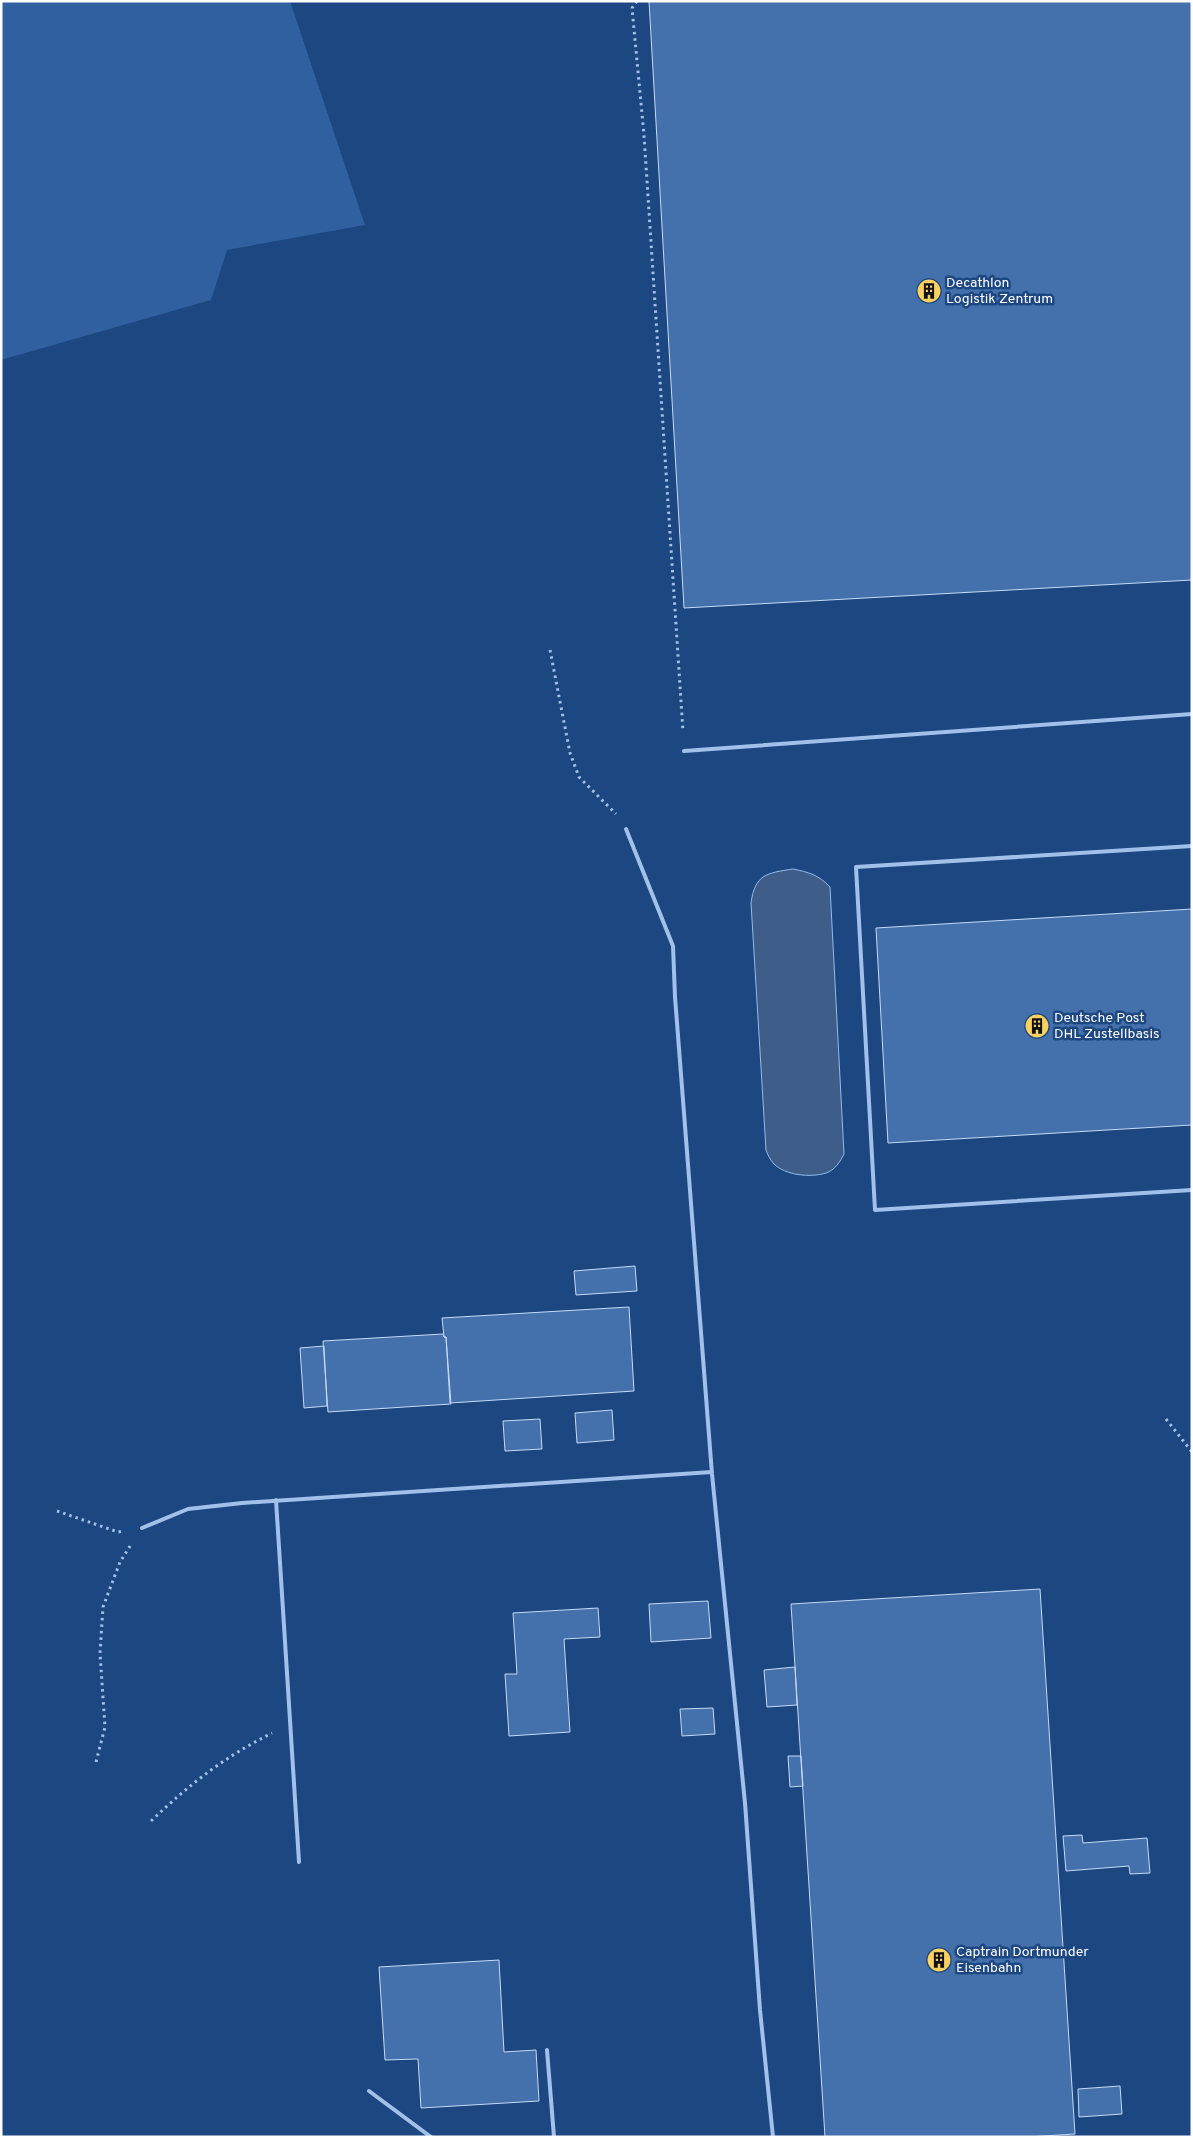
<svg xmlns="http://www.w3.org/2000/svg" width="1193" height="2138" font-family="Overpass,sans-serif">
	<style>
		.green { fill: #3060a0 }
		.water { fill: #3e5e89; stroke: #94bbec }
		.building { fill: #4470ab; stroke: #c5dbf7 }
		.lines { fill: none; stroke-linecap: round; stroke-linejoin: round }
		.path { stroke: #a1c1ea; stroke-width: 3; stroke-dasharray: 2.5 4; stroke-linecap: butt }
		.service { stroke: #a1c1ea; stroke-width: 4 }
		.labels { text-anchor: middle; dominant-baseline: central; stroke-width: 5; stroke-linejoin: round; paint-order: stroke }
		.poi-label { font-size: 14px; fill: #fff; stroke: #1c4781; text-anchor: start }
	</style>
	<rect width="100%" height="100%" fill="#1c4781"/>
	<path class="green" d="M1,1H290L365,225L227,250L211,300L1,360Z"/>
	<path class="water" d="M793,869C808,872 819,875 830,887L844,1154C840,1162 835,1170 826,1173C810,1178 785,1175 774,1164C770,1160 768,1155 766,1150L751,903C755,874 767,873 793,869Z"/>
	<path class="building" d="M649,1H1192V580L684,608Z
		M1192,909V1125L888,1143L876,928Z
		M635,1266L637,1291L576,1295L574,1271Z
		M629,1307L634,1391L450,1403L446,1337H444L442,1318Z
		M443,1334L444,1337H446L451,1404L328,1412L323,1341Z
		M324,1346L327,1406L304,1408L300,1348Z
		M612,1410L614,1440L577,1443L575,1413Z
		M540,1419L542,1449L505,1451L503,1421Z
		M1040,1589L1075,2134L1027,2137H825L791,1604Z
		M708,1601L711,1638L651,1642L649,1604Z
		M598,1608L600,1637L564,1639L570,1732L509,1736L505,1674H517L513,1613Z
		M795,1667L797,1705L767,1707L764,1670Z
		M713,1708L715,1734L682,1736L680,1709Z
		M788,1756H801L803,1786L790,1787Z
		M1082,1835L1083,1843L1147,1838L1150,1873L1130,1874L1129,1866L1066,1871L1063,1836Z
		M499,1960L504,2052L536,2050L539,2101L421,2108L418,2059L385,2060L379,1967Z
		M1120,2086L1122,2114L1079,2117L1078,2089Z"/>
	<g class="lines">
		<path class="path" d="M637,1L632,8L644,135L683,732
			M550,650L570,753L579,777L616,814
			M1166,1419L1192,1452
			M57,1511L118,1532L124,1531
			M96,1762L105,1727L100,1653L103,1607L120,1562L132,1543
			M151,1821C191,1783 223,1758 272,1733"/>
		<path class="service" d="M684,751L1192,714
			M626,829L673,946L675,997L712,1474L745,1803L760,2010L773,2137
			M1192,846L856,867L875,1210L1192,1190
			M276,1500L299,1862
			M142,1528L188,1509L242,1503L712,1472
			M547,2050L554,2137
			M369,2091L431,2137"/>
	</g>
	<defs>
		<symbol id="building-disc" viewBox="-11 -11 22 22"><circle r="9.5" fill="#fad05f" stroke="#1c4781"/><path d="M-4-6H4V6H1V3H-1V6H-4ZM-2.5-4.3h1.7v1.8h-1.7ZM.8-4.3h1.7v1.8H.8ZM-2.5-1h1.7V.8h-1.7ZM.8-1h1.7V.8H.8Z" fill="#111"/></symbol>
	</defs>
	<g fill-rule="evenodd">
		<use href="#building-disc" x="915" y="277" width="28" height="28"/>
		<use href="#building-disc" x="1023" y="1012" width="28" height="28"/>
		<use href="#building-disc" x="925" y="1946" width="28" height="28"/>
	</g>
	<g class="labels">
		<g class="poi-label">
			<text x="946" y="283">Decathlon<tspan x="946" dy="16">Logistik Zentrum</tspan></text>
			<text x="1054" y="1018">Deutsche Post<tspan x="1054" dy="16">DHL Zustellbasis</tspan></text>
			<text x="956" y="1952">Captrain Dortmunder<tspan x="956" dy="16">Eisenbahn</tspan></text>
		</g>
	</g>
	<rect width="1193" height="2138" fill="none" stroke="#ffffff" stroke-width="5"/>
</svg>
